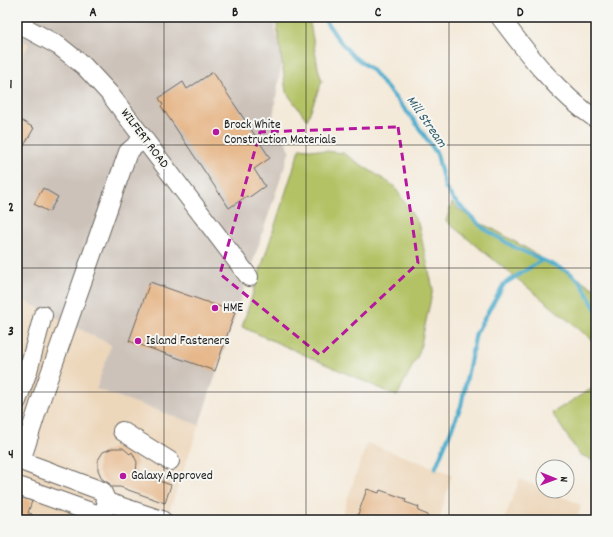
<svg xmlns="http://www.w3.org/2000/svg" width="613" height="537" font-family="Dekko,sans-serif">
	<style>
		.built { fill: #edd7bb }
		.industrial { fill: #ccc2b9 }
		.green { fill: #b3c265; stroke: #686f40 }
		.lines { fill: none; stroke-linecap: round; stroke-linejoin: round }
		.stream { stroke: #4eadcd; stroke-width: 4 }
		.building { fill: #e6b78a }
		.minor-casing { stroke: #68645e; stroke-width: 20 }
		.minor { stroke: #fff; stroke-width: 18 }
		.marked { fill: none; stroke: #b5179e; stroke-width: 3; stroke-dasharray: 8 5; stroke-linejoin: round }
		.grid { fill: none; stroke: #1c1c1c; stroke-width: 1; stroke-opacity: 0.55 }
		.poi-dot { fill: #b5179e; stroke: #f6f6f2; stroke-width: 1.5 }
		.labels { text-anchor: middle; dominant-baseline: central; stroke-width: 4; stroke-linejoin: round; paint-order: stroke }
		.poi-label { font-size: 13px; fill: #1c1c1c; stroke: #f6f6f2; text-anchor: start }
		.street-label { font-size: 13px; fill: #1c1c1c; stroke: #f6f6f2 }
		.water-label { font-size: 14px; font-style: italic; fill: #325d6c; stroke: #f6f6f2 }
		.neatline { fill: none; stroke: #1c1c1c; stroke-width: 1.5 }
		.grid-label { font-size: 13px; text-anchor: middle; font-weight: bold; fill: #1c1c1c }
	</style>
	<rect width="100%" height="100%" fill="#f6f6f2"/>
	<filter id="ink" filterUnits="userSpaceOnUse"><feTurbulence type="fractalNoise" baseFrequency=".025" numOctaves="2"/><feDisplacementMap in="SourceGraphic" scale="8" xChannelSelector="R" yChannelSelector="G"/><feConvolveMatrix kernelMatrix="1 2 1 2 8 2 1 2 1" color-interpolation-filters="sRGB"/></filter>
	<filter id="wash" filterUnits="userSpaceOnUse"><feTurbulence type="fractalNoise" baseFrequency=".012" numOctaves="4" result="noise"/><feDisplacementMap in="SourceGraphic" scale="16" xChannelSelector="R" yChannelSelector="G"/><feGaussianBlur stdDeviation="0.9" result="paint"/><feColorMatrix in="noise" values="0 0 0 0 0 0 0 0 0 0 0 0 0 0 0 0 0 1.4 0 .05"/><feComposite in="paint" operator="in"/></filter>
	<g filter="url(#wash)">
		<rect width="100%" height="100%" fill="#f4eada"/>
		<path class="built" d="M17,38L29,44L17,68Z
			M17,297L111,345L96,389L199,425L166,520H17Z
			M367,443L452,474L439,520H340Z
			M520,479L543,489V491H549L581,505L577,520H504Z"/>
		<path class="industrial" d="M17,17H273L282,60L273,117L290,150L199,425L96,389L111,345L17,297V68L29,44L17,38Z"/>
		<path class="green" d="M276,17H309L318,68L322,81L307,120L286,92Z
			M300,148L343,153L394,186L418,223L433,289L419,353L397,396L242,327Z
			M452,203L461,211L475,221L493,229L531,251L547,262L575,276L596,290V343L446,221Z
			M596,386V462L579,454L552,413Z"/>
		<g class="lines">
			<path class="stream" d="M323,17L338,39L353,56L371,69L413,119L437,154L445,187L453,199L483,228L514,247L569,272L581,283L596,310
				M435,469L461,406L476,333L504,284L542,260"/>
		</g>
		<g id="blocks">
			<path class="building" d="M213,72L270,158L254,169L265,186L248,198L247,196L229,208L161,106L163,105L159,98L183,82L187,89Z
				M17,118L34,128L18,156L17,155Z
				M43,188L58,197L49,212L34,204Z
				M150,282L235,312L215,371L129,341Z
				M113,448H123L130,454L132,452L137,462L136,473L171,485L165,503L120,487H109L110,484L102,479L98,470V460L103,452Z
				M367,489L379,493L380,490L406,499L405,502L419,507L418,511L428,515L427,520H356Z
				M17,496L32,501L28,513L32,514L30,520H17Z"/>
		</g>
	</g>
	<g filter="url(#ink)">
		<use href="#blocks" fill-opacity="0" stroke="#68645e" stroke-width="1"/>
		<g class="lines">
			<defs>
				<path id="minor" d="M500,17C527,53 558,94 596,119
					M17,23L59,46L84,66L109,93L249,277
					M17,367L28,371L17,401
					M28,371L43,315
					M122,431L170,461
					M17,487H21L102,516
					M107,502L162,520
					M101,520L107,502L102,491L21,461L40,402L128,152L144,138"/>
			</defs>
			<use href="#minor" class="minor-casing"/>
			<use href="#minor" class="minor"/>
		</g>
	</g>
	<path class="marked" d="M398,127L418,263L320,355L220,274L260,132Z"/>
	<path class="grid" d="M164,17V520M306,17V520M449,17V520M17,145H596M17,268H596M17,392H596"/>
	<g class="poi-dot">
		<circle cx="216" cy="132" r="4"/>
		<circle cx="215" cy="308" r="4"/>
		<circle cx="138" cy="341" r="4"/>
		<circle cx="123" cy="476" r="4"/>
	</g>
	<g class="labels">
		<g class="poi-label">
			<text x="224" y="125">Brock White<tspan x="224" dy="15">Construction Materials</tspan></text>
			<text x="223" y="308">HME</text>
			<text x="146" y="341">Island Fasteners</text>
			<text x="131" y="476">Galaxy Approved</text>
		</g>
		<g class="street-label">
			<text transform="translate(144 139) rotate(53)">WILFERT ROAD</text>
		</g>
		<g class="water-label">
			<text transform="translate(426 122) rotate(55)">Mill Stream</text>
		</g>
	</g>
	<rect width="613" height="537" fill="none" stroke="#f6f6f2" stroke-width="44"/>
	<g transform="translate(555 479) rotate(91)"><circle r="19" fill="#f6f6f2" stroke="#9f9f9c"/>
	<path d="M0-3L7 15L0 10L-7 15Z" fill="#b5179e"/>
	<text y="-6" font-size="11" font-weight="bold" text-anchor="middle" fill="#1c1c1c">N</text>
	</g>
	<rect x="22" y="22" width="569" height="493" class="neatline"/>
	<g class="grid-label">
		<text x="93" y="16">A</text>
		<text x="235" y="16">B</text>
		<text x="378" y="16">C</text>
		<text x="520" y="16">D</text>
		<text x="11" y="88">1</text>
		<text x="11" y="211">2</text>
		<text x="11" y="335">3</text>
		<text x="11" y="458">4</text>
	</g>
</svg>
